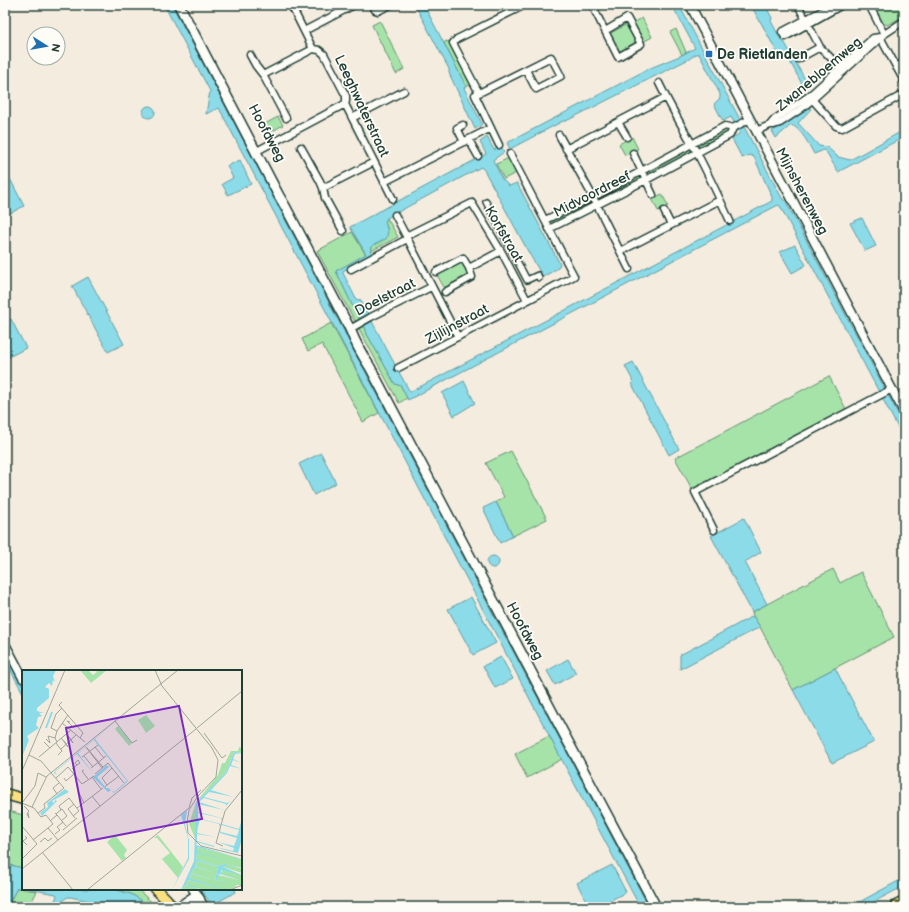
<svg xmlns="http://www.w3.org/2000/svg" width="909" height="912" font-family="'Balsamiq Sans',sans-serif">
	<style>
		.green { fill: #a6e3a9; stroke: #62906e }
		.water { fill: #8cdbe9; stroke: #609ca1 }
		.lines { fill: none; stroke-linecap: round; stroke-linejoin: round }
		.pedestrian-casing { stroke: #1f3d34; stroke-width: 8 }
		.minor-casing { stroke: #1f3d34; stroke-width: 9 }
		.tertiary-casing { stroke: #1f3d34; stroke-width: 11 }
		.secondary-casing { stroke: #1f3d34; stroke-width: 12 }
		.primary-casing { stroke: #1f3d34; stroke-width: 13 }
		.pedestrian { stroke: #fdfcf7; stroke-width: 5 }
		.minor { stroke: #fdfcf7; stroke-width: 6 }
		.tertiary { stroke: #fdfcf7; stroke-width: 8 }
		.secondary { stroke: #fdfcf7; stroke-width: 9 }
		.primary { stroke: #fce080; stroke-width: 10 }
		.poi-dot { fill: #1f6fb2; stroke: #fdfcf7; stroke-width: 1.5 }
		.labels { text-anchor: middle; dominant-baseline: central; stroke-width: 3.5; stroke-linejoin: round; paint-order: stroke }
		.poi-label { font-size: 14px; font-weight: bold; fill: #1f3d34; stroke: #fdfcf7; text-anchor: start }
		.street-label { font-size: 14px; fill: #1f3d34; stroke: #fdfcf7 }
		.inset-river { fill: none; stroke: #8cdbe9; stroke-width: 2 }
		.inset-road { fill: none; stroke: #9fa69b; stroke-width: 1 }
		.view { fill: #7b2cbf; fill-opacity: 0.15; stroke: #7b2cbf; stroke-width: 2 }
		.inset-edge { fill: none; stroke: #1f3d34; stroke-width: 2 }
	</style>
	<rect width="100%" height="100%" fill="#f4ecdf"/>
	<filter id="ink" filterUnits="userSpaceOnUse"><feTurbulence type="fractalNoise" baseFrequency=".025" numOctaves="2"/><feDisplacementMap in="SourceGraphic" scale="8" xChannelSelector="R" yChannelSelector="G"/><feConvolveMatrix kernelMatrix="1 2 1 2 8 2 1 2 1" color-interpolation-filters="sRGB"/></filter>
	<g filter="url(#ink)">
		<path class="green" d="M874,5H904V16L887,25L883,23Z
			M642,18L652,37L643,42L633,23Z
			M380,21L404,69L396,74L372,25Z
			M627,24L636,43L618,53L609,34Z
			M676,29L686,52L682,55L670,32Z
			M446,41L449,42L472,85L466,86L444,43Z
			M278,117L283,125L271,132L266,131L263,125Z
			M726,129L728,133L554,224L552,220Z
			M632,137L638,149L625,155L619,144Z
			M509,158L516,173L504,179L496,164Z
			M662,194L668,206L658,211L652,199Z
			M387,218L398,237L371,251L372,246L388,231L385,222Z
			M352,232L366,255L336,271L356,313L365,327L367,334L395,384L401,386L407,398L399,403L351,314L317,251Z
			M462,262L469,276L445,289L437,275Z
			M331,323L379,413L363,422L322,344L308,351L302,339Z
			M829,376L846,409L692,489L675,458Z
			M511,451L547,519L513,536L496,502L504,497L486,463Z
			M833,569L840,583L861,572L894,637L793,690L760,627L753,616L752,612Z
			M549,736L562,759L527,778L515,754Z
			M5,810L23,815V868L5,864Z
			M17,888H23V889L37,891L29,907H7Z
			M113,889H137L157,907H147C136,894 128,893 113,889Z"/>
		<path class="water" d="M164,5H172L498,623L649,907H640L583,800L219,108L206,114L210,91Z
			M415,5H424L466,86L464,88L482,124L481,125L475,129L449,73V69Z
			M672,5H679L783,200H785L904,425V439L780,206L778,205L408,400L401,386L395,384L367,334L365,327L356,313L336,271L366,254L350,227L486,154L480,142L487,137L494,150L501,146L504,152L493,160L502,179L509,186L517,183L560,264L558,268L543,277L530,255L484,170L481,167L387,218L385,222L388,232L386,239L372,246L371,251L372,254L343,271V273L356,299L359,300L360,299L400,374L410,392L772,201V197L754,157L750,155L742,158L732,139L740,133L731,117L723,121L714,104L720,98V94L699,54H696L689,59L566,121H563L510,149L507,143L648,69L682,55L695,48Z
			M754,5H765L772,18L771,21L781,40L785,43L808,85L804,88L786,54L780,58L760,21L758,20V18L753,9Z
			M143 112a6 6 0 1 1 12 0a6 6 0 1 1-12 0Z
			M809,107L811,109L798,123L819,146L827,147L838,157L850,160L904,130V137L838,172L827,153L824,150L814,154C809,145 801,128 791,125L776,138L772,131L790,121Z
			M240,160L251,184L228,195L222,184L233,178L227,166Z
			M5,169L24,206L7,215L5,210Z
			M862,218L876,246L865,251L850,223Z
			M795,245L806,265L792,273L780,252Z
			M88,277L124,344L108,352L72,286Z
			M11,319L26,348L5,359V322Z
			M633,362L679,449L669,455L633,386L632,379L625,366Z
			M464,381L475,403L454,416L442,393Z
			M321,453L336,483L314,495L299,464Z
			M496,502L513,536L500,543L483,508Z
			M744,518L761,552L745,562L767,604L752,612L711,536Z
			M487 562a6 6 0 1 1 12 0a6 6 0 1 1-12 0Z
			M471,597L496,643L473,655L448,609Z
			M753,616L760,627L680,669V655Z
			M5,651L23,685V693L5,660Z
			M501,657L513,679L495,688L483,666Z
			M568,659L576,673L555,685L547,671Z
			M835,668L874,742L832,763L793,690Z
			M5,864L23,868V888H17L7,907H5Z
			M612,865L626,892L598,907H589L577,883Z
			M904,878V886L864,907H850Z
			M28,889H113L131,894L141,900L147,907H121L70,897C64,897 62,902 60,907H52L57,896L56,894Z
			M200,889H235L236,892L212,905Z"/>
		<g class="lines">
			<defs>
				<path id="pedestrian" d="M486,202L527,280L538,275L539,278"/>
				<path id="minor" d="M291,5L313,49L319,50L324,54L346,96V101L345,104L393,199
					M373,5L375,10L378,11L390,5
					M592,5L618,57L641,44L627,18L605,31
					M798,5L820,47L843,70
					M833,5L782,32L785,37L842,5
					M869,5L884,34
					M304,31L354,5
					M880,37L904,81
					M250,55L256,66L263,75L286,118
					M798,59L820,47
					M896,67L904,62
					M263,75L313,49
					M659,83C670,106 683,128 696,151C708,174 719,197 730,221
					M479,93L551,57L561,76L536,89L526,70
					M810,97L836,126L842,128L904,94
					M352,118L404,91
					M618,122L627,137
					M463,125L457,128L464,142
					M770,125L775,119L790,109L809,96L873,38L880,37L904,21
					M733,128L750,119
					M756,131L770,125H774L780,123L801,109L812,100L876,42L880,37
					M559,135L593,197L629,269
					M469,140L478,156
					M499,145L475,95L479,93L453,43L457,39L525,5
					M301,147L320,181L323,188L325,198L343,231
					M566,149L666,97
					M255,152L345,104
					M633,153L653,195
					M384,182L491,128
					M323,188L374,162
					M664,211L671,225
					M395,215L406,236L472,203L501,251L527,300
					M545,220L599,194L725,126L733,128L730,135L646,180L549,229
					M406,236L458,337
					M621,251L720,200
					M469,268L501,251
					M351,269L407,239
					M436,272L463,258L469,268L472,277L445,292
					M350,329L371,317L431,287
					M398,368L574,276L510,154
					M714,530L695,492L892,389
					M200,899L206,907"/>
				<path id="tertiary" d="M690,5L904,412
					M5,644L23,678
					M178,907L197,894
					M189,907L200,899L193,889"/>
				<path id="secondary" d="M179,5L279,196L285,206L350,329C355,342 362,355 370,367L556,719L656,907"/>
				<path id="primary" d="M5,794L23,799
					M156,889L166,899L172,907
					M894,907L904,902"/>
			</defs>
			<use href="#pedestrian" class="pedestrian-casing"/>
			<use href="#minor" class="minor-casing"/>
			<use href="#tertiary" class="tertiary-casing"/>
			<use href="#secondary" class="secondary-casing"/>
			<use href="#primary" class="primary-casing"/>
			<use href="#pedestrian" class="pedestrian"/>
			<use href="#minor" class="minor"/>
			<use href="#tertiary" class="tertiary"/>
			<use href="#secondary" class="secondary"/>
			<use href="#primary" class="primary"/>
		</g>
	</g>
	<rect class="poi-dot" x="705" y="50" width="8" height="8" rx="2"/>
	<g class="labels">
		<g class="poi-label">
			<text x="717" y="54">De Rietlanden</text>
		</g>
		<g class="street-label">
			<text transform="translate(819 74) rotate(-40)">Zwanebloemweg</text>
			<text transform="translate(362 106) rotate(65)">Leeghwaterstraat</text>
			<text transform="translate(267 133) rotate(62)">Hoofdweg</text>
			<text transform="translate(802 191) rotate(62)">Mijnsherenweg</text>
			<text transform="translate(592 194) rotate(-27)">Midvoordreef</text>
			<text transform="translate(504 234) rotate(60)">Korfstraat</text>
			<text transform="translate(385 297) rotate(-27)">Doelstraat</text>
			<text transform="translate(457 324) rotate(-28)">Zijlijnstraat</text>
			<text transform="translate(525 631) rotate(62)">Hoofdweg</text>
		</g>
	</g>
	<g transform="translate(22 670)">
		<rect width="220" height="220" fill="#f4ecdf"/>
		<path d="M58,0H66L71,5L75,2L73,0H85L69,13ZM124,45L133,56L124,63L116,50ZM96,56L110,73L107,76L93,59ZM217,77L220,78V83L212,82L204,102L175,132L173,168L167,154L174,132L196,105L200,93H203L209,81H216ZM93,165L105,180L102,185L104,188L100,191L85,172ZM136,165L161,197L156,208L140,189L148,183L135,168H132ZM175,177L213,187V191L215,188L220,189V198L204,194L220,199V203L201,197L204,194L195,196L174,189ZM175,191L196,197L193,210L205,213L195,210L196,205L217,210L200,204V199L220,205V215H213L215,216L207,220H184L170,217L181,220L161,219L163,215L169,216L164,214L166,210L191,216L167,208L169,204L192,210L169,203L173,197L193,203L173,196Z" fill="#a6e3a9"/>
		<path d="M0,0H34L31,6L33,12L31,10L30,16L27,13L23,17L27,19V28L15,38V41L22,43H17L20,46L16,47L14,55L17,58L5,66L7,70L0,87ZM119,31L73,69L106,111L104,113L92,123L89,120L86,122L71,107L85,95L87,97L75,107L84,118H86L92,122L105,111L72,70L56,83L72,104L55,84L33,102L35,105L32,103V102ZM212,82L220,83L213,84L211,89L220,93L211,90L209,95L220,99L208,96L205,103L189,120L212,127L187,122L182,127L205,133L208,131L204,136V134L182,128L177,132L202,140L176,134V142L200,148L199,151V148L176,143V148L199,154L197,157V154L178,149L176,157L175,163L194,167L175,164V171L192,176L193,173L192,177L175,172L174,175L220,189L215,188L213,191V187L175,177V182L211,192L175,183L174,189L195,196L203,194L220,198L204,195L201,197L220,205L199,200L200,204L218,210L197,204L195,210L212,216L193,210L196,197L175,191L173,196L194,203L173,197L169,203L192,210L169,204L167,208L203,219L166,210L164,214L184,220L163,215L161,219L165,220H159L172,191L174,133L204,102ZM43,119L47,122L30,131L32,133L33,130L35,131L20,146L18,143L26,137L25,133ZM165,140L163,155L167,170V189L150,220L166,188V168L159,145ZM220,149V169L216,183L199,179L198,178L211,181L212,178L196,172L212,176L215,168L198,163L199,159V162L215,166L217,160L200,155V154L217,159Z" fill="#8cdbe9"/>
		<path class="inset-river" d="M24,58L30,42"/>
		<path class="inset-road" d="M133,0L140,16L190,78L196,90L194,107L176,126L167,140L165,153L166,163L179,176L220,186M40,32L37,35L61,63L58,68M93,51L110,73L115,70M48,52L45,51L52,58M40,53L63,72M175,58L220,21M35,61L29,58L34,44L40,38M182,63L200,88L204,85M44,64L47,67L51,73L47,67M39,68L40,69L46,77L42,71M24,69L28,73L26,66L33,68M35,72L33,68L35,61L46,45M34,73L40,81L36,85M25,75L22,72L28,78M73,77L82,88M39,79L54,65M7,85L19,91L42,118L22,134L23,138L16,143M62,86L71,97M17,87L49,60M60,87L76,75M69,98L84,86M80,98L64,77L81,97M50,99L55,95L58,93L56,90L53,93L55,95M62,100L60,101L66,109M0,101L43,0M73,104L86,93L102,113M70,107L79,119M34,108L46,97L60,114L72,106M42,108L44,111L52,104M85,115L97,106M83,117L85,115L80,108L90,98M56,121L62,133M35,124L31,118L37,113M70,126L78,136M0,133L12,138L19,147L24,145L31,154L11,170M0,133L13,116L16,103L24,107M52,134L46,139L53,148M2,136L7,141L5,144L7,148L6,143M10,137L25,106L156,0M55,138L81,118M39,140L37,136L47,128L57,141L51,146M34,144L40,139L45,146L39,151M35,145L44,156M28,151L35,145L33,143M0,156L15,174L0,189M26,158L36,170M41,160L55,148M33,164L38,160L35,157L41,152M3,166L5,168L1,171L5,175M18,172L23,168L26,171L30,168M201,176L194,173L203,141L220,120M20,182L51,220M0,199L174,59M65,220L167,138L170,128L179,120M208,220L220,215"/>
		<path class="view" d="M157,36L180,149L66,171L44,58Z"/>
		<rect width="220" height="220" class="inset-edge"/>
	</g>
	<rect width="909" height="912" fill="none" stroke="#fdfcf7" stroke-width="20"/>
	<rect x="10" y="10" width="889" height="892" fill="none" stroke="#1f3d34" stroke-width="1.5" filter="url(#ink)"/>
	<g transform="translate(46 46) rotate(101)"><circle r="19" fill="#fdfcf7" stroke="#a4b0a9"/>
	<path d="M0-3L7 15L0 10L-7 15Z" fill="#1f6fb2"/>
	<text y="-6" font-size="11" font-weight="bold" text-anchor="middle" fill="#1f3d34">N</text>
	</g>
</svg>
